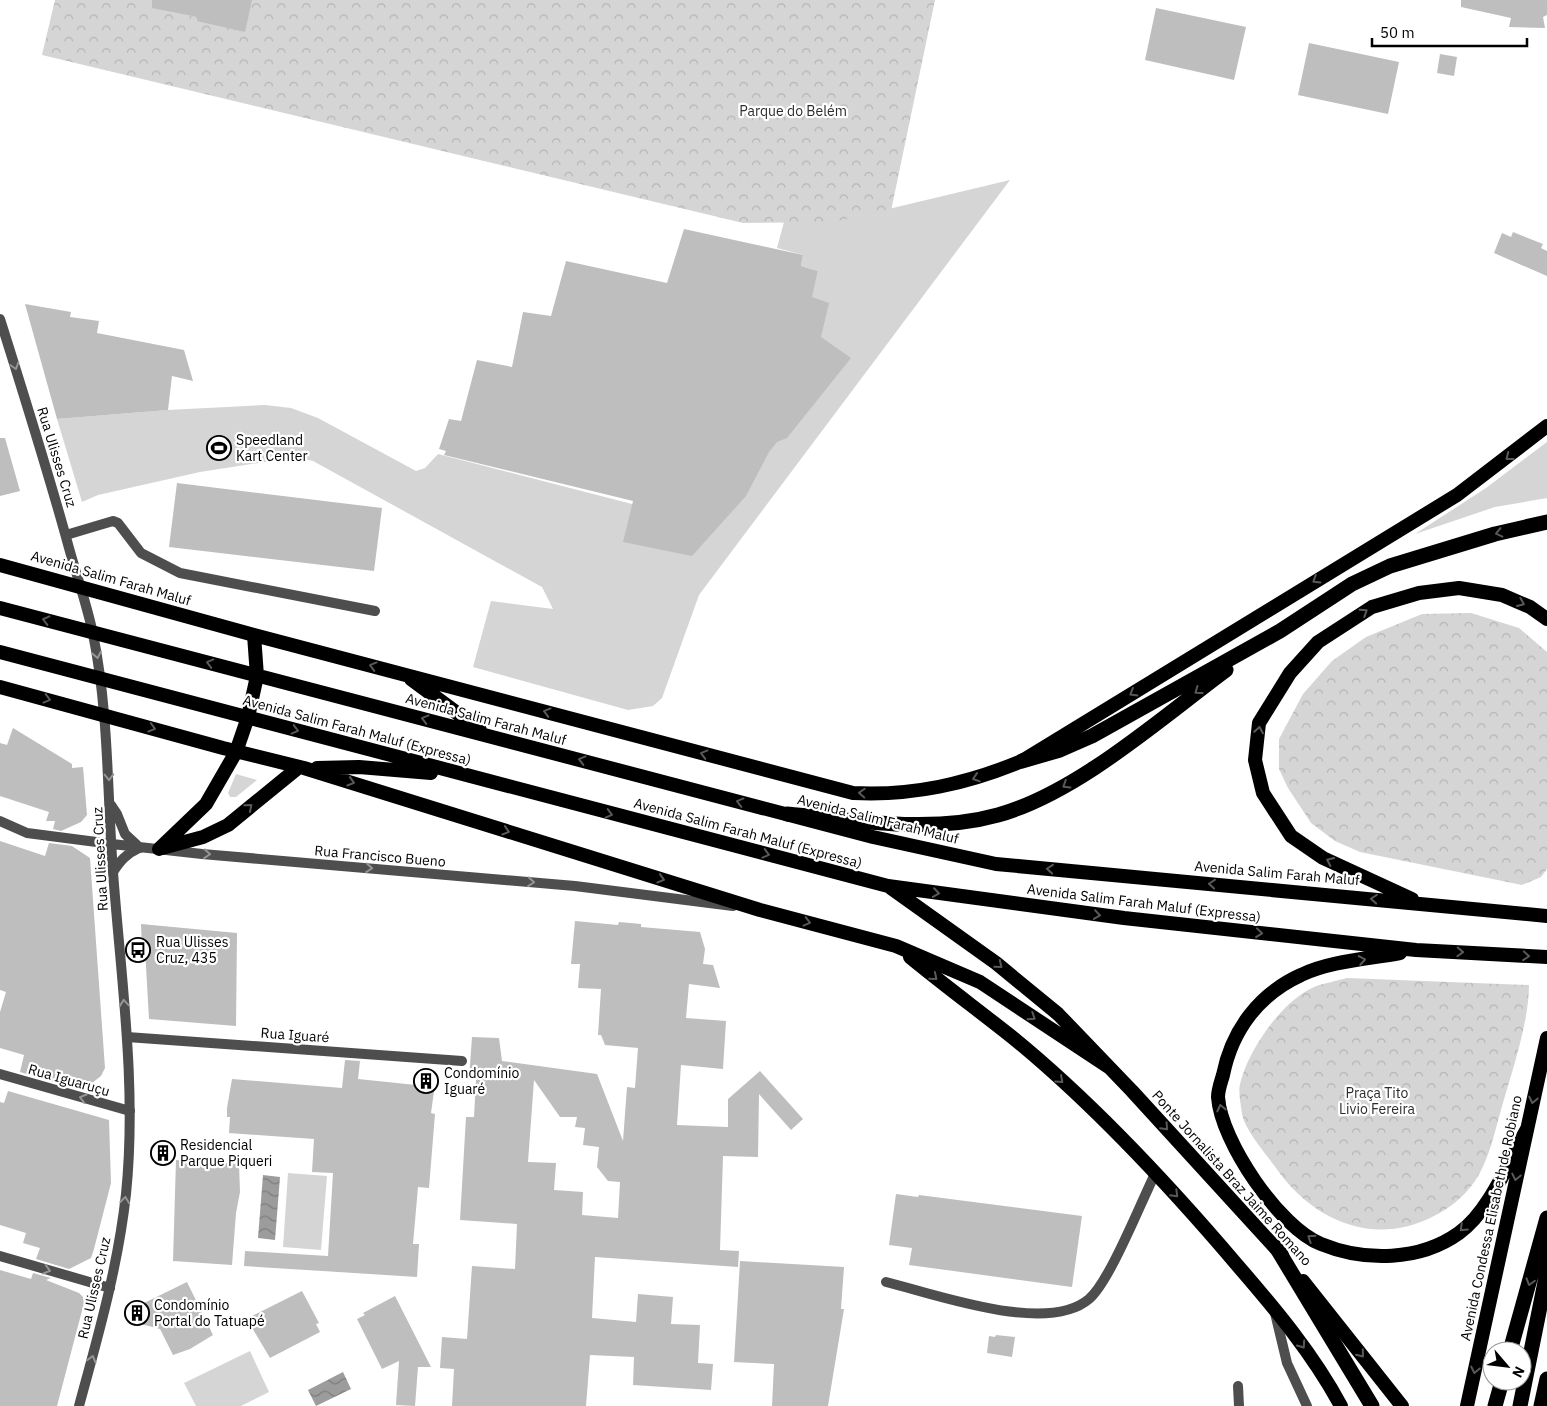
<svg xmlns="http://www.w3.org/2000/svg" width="1547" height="1406" font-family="'IBM Plex Sans',sans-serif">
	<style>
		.green { fill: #d5d5d5 }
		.park { fill: url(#park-crowns) }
		.water { fill: url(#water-waves) }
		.building { fill: #bebebe; fill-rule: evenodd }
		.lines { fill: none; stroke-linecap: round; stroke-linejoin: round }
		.service { stroke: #4e4e4e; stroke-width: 10 }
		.minor { stroke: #4e4e4e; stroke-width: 10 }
		.tertiary { stroke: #4e4e4e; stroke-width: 10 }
		.trunk { stroke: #000; stroke-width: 14 }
		.motorway { stroke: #000; stroke-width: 15 }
		.oneway { stroke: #959595 }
		.oneway2 { stroke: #595959 }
		.labels { text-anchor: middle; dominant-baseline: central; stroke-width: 4.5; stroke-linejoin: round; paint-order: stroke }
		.park-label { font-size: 14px; fill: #2c2c2c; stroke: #fff }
		.poi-label { font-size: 14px; fill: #000; stroke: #fff; text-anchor: start }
		.street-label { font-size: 14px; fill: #000; stroke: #fff }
	</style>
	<defs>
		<pattern id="park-crowns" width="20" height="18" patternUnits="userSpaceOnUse" patternTransform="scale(1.25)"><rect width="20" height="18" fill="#d5d5d5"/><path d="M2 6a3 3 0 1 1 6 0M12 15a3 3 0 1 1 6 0" fill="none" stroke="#b5b5b5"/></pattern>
		<pattern id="water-waves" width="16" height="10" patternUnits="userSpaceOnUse" patternTransform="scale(1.25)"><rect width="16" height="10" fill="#9c9c9c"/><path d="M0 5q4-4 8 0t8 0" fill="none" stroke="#7d7d7d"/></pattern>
	</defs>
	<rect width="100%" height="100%" fill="#fff"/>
	<path class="green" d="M1010,180L699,595L662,698L653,706L628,710L473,667L491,601L553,609L542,587L313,461L297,457L200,472L98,495L82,502L57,419L167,410L265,405L291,408L318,418L416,471L425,468L438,454L632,504L651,505L799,348L818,271L801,266L803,255L777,248L784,222L833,221L855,217Z
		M1547,442V498L1495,507L1415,534L1486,488Z
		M236,774L257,780L236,797H230L228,793Z
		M288,1173L327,1176L321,1250L283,1247Z
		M250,1351L269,1392L241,1406H196L184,1383Z"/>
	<path class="park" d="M55,0H935L891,211L832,222L743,223L42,55Z
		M1471,613L1519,628L1547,652V869L1541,877L1522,885L1360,852L1335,841L1311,823L1288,788L1279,769V739L1303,694L1332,661L1366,637L1422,614Z
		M1347,978L1529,985C1529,1023 1511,1074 1501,1110C1494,1134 1489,1160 1475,1181C1464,1197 1449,1209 1432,1217C1373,1247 1312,1220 1276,1168C1266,1154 1245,1130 1242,1114C1241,1105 1238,1092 1240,1084C1248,1050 1282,1001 1314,987C1324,983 1337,981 1347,978Z"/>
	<path class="water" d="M263,1175L280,1177L275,1240L258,1238Z
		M343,1372L351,1389L316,1406L308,1390Z"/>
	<path class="building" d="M152,0H252L245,32L197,21L198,17L152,8Z
		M1461,0H1547V15L1543,17L1545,28L1509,27L1511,18L1461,7Z
		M1156,8L1246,27L1234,80L1145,60Z
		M1309,43L1399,62L1388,114L1298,95Z
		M1440,54L1457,57L1454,76L1437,73Z
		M684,229L803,255L801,266L818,271L812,297L829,303L821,337L851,358L787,438L777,442L769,452L746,496L692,556L623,542L633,501L444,455L446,451L439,449L449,419L461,421L477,360L512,367L523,312L551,316L566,261L667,283Z
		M1513,232L1543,244L1541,248L1547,251V276L1494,253L1502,233L1511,237Z
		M25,304L71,312L70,317L99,321L97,333L184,350L193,381L172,376L168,410L57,419Z
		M0,438H5L20,491L0,496Z
		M177,483L382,508L374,571L169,547Z
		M13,728L72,764V768L83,767L87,815L81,822L61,831L53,829L55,821H46L49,812L0,796V743L7,745Z
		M0,841L45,856L49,843L72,846L90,858L105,1068L101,1076L92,1083L67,1086L20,1072L24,1055L0,1048V1012L6,992L0,990Z
		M575,921L618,925L619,922L641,924V927L700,932L705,949L703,964L713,965L720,988L689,984L686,1018L726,1021L723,1069L681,1065L677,1125L728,1127V1099L760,1071L803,1119L791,1130L759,1094L758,1157L723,1156L720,1250L739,1251L738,1267L595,1257L592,1318L636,1322L638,1294L673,1297L671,1324L700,1325L698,1363L713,1364L711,1390L633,1385L634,1357L590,1355L586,1406H452L454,1369L440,1368L442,1337L467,1339L472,1266L515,1269L517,1224L460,1220L466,1117H474L476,1080L469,1079L472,1037L499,1038L502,1061L597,1074L623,1141L627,1087L635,1088L638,1048L605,1045L601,1035H598L601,989L578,988L580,964H571ZM534,1080L560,1117H577L575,1127L585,1128L583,1145L599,1147L597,1167L608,1181L620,1182L618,1218L582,1215L583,1192L554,1190L556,1163L528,1162Z
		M141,924L237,933L236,1026L149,1019L145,949H142Z
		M345,1060L360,1061L358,1079L416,1085L417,1075L436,1077L431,1113L435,1114L429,1188L418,1187L413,1244H419L417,1277L244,1266L245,1251L328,1256L333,1173L312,1172L314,1139L229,1133L230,1117H227V1108L232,1079L342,1088Z
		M8,1091L109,1120L111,1183L94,1249L91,1258L69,1269L36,1259L40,1248L23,1243L26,1233L0,1225V1102L4,1103Z
		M176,1160L239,1164L240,1192L236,1213L232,1265L173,1261Z
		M896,1194L918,1197L919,1195L1082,1216L1072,1287L909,1265L912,1248L889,1245Z
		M740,1261L844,1267L841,1309H844L828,1406H772L774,1364L734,1362Z
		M0,1270L31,1279L33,1273L51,1278L46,1280L79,1293L83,1297L84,1303L57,1406H0Z
		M187,1282L213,1335L190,1349L173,1355L160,1329L130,1321L134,1302L142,1304Z
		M302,1291L319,1323L316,1324L320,1332L270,1358L251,1326L254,1325L250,1317Z
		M395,1296L431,1367H418L415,1406L396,1405L399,1361L382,1369L357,1319L365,1315L363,1313Z
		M996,1335L1015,1337L1012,1357L987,1353L989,1336L995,1337Z"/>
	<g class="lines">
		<path class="service" d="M66,535L113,521L118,523L141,553L180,573L375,611
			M886,1282C935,1294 1047,1335 1089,1299C1110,1281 1141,1202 1155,1174
			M1275,1313L1287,1363L1307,1406
			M1238,1386L1239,1406"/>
		<path class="minor" d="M0,821L27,833L112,844
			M127,1037L462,1061
			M0,1074L130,1111
			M0,1256L110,1288"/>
		<path class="tertiary" d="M0,319C24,395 48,471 69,548C77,577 87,605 93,634C109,713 107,792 113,872C121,979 137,1087 126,1194C118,1267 98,1336 79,1406
			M111,805L117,814L125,834L140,848
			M112,844L202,854L575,886L733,906
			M113,872C120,861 126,854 139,848"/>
		<path class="trunk" d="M0,565L254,635L853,793C913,796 966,784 1022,761L1457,495L1547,426
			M0,608L873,837L996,864L1547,916
			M0,652L888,886L1124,918L1416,950L1547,957
			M411,679L480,730
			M0,687L223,748L304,768L760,910L896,946L980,982L1110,1068
			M317,768L359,767L431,773
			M162,848L203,837L228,825L299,767
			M159,849L206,804L236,752L248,717L257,676L254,635
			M891,888L996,963L1058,1014L1132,1091L1282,1255
			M1412,899L1323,858L1291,836L1263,793L1255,760L1259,723L1290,673L1318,642L1372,607L1419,593L1459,588L1502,595L1530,607L1547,619
			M1400,953C1368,959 1330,961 1301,975C1259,994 1232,1030 1223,1075C1221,1082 1218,1090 1218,1097C1221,1142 1280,1228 1321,1244C1365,1262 1420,1261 1459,1233C1489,1212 1509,1161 1527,1129
			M910,957C944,985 978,1010 1012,1037C1093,1103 1170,1186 1238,1266C1276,1310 1313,1354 1341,1406
			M1303,1281L1402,1406
			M1467,1406L1547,1038"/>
		<path class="motorway" d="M1022,761L1060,750L1092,736L1280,631L1352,584L1390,566L1495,534L1547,522
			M787,814C855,820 930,834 998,815C1077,793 1160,719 1226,670
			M1276,1247L1372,1406
			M1510,1351L1547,1218
			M1495,1406L1502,1381
			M1520,1406L1546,1277L1543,1235
			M1541,1406L1547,1379"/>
	</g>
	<defs><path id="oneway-chevron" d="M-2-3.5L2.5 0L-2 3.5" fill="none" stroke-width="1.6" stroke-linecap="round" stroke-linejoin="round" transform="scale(1.25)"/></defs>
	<g class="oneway">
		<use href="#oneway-chevron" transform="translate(15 366) rotate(72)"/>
		<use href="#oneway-chevron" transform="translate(97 655) rotate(79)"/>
		<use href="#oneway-chevron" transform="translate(109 777) rotate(88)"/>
		<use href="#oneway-chevron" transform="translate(207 854) rotate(5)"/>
		<use href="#oneway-chevron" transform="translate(369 868) rotate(5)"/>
		<use href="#oneway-chevron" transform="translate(531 882) rotate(5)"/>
		<use href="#oneway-chevron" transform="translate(124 1003) rotate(-95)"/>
		<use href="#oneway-chevron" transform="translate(83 1098) rotate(-164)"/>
		<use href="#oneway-chevron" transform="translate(125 1200) rotate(-83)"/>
		<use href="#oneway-chevron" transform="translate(47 1270) rotate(16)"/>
		<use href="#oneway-chevron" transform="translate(92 1359) rotate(-75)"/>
	</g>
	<g class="oneway2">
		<use href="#oneway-chevron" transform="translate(1509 457) rotate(142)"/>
		<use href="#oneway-chevron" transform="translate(1499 533) rotate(167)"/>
		<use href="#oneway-chevron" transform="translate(1316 580) rotate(148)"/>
		<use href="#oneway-chevron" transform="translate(1521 603) rotate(23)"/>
		<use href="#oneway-chevron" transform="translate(1364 612) rotate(-33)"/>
		<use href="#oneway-chevron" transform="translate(46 620) rotate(-166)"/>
		<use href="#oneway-chevron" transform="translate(210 663) rotate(-165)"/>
		<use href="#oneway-chevron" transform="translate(373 666) rotate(-165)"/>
		<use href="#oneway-chevron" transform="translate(1198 691) rotate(144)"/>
		<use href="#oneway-chevron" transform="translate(1133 693) rotate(149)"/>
		<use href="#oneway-chevron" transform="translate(47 699) rotate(15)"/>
		<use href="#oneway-chevron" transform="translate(547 712) rotate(-165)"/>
		<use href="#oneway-chevron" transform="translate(425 719) rotate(-165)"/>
		<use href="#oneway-chevron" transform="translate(152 728) rotate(16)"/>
		<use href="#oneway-chevron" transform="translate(295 730) rotate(15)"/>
		<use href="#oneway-chevron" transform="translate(1259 730) rotate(-81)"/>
		<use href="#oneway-chevron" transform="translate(704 754) rotate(-165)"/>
		<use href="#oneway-chevron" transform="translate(582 760) rotate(-165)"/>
		<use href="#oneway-chevron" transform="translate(976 778) rotate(162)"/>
		<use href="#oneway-chevron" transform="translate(351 782) rotate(17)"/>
		<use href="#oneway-chevron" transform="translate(1066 785) rotate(148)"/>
		<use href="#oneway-chevron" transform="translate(862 793) rotate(-177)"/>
		<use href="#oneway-chevron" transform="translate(740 802) rotate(-165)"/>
		<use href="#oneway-chevron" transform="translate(249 807) rotate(-40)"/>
		<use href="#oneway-chevron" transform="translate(609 814) rotate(15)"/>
		<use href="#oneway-chevron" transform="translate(506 831) rotate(17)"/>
		<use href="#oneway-chevron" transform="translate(766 854) rotate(15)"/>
		<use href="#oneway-chevron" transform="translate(1330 861) rotate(-155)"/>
		<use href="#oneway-chevron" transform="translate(1050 869) rotate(-175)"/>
		<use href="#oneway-chevron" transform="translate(661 879) rotate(17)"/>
		<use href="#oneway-chevron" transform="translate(1212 884) rotate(-175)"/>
		<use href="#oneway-chevron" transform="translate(936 893) rotate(8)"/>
		<use href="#oneway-chevron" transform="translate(1374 899) rotate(-175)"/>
		<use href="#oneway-chevron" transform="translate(1097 915) rotate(8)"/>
		<use href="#oneway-chevron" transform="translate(807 922) rotate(15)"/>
		<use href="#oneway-chevron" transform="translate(1259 933) rotate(6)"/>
		<use href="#oneway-chevron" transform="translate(1460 952) rotate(2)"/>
		<use href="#oneway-chevron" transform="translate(1526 956) rotate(5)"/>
		<use href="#oneway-chevron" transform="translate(1362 960) rotate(-10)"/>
		<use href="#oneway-chevron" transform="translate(999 965) rotate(39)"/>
		<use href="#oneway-chevron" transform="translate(934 977) rotate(40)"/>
		<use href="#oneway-chevron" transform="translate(1032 1017) rotate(33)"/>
		<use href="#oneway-chevron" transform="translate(1060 1080) rotate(42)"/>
		<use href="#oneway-chevron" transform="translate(1533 1100) rotate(102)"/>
		<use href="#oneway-chevron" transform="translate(1221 1108) rotate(-103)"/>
		<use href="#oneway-chevron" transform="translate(1165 1127) rotate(47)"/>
		<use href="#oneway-chevron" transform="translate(1516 1177) rotate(102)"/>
		<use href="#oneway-chevron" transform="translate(1175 1194) rotate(45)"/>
		<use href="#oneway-chevron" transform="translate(1463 1228) rotate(136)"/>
		<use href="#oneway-chevron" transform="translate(1311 1238) rotate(-146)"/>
		<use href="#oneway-chevron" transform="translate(1530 1282) rotate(106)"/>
		<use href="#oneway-chevron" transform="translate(1302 1345) rotate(55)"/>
		<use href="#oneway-chevron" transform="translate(1361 1354) rotate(51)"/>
		<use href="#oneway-chevron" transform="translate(1475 1370) rotate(102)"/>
	</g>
	<defs>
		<symbol id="stadium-ring" viewBox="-11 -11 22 22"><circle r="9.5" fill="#fff" stroke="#000" stroke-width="1.5"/><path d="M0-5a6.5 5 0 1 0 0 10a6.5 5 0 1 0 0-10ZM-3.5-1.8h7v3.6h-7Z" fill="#000"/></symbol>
		<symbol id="bus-ring" viewBox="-11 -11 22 22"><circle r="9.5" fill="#fff" stroke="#000" stroke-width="1.5"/><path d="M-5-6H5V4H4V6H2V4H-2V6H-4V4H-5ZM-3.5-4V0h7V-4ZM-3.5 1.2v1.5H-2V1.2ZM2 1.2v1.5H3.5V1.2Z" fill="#000"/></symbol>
		<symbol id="building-ring" viewBox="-11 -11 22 22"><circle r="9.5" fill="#fff" stroke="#000" stroke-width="1.5"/><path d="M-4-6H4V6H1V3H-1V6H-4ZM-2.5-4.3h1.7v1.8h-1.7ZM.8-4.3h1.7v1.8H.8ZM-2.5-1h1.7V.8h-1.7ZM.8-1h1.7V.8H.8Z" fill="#000"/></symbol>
	</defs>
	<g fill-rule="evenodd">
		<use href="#stadium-ring" x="205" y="434" width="28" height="28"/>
		<use href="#bus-ring" x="124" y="936" width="28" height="28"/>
		<use href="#building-ring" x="412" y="1067" width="28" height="28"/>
		<use href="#building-ring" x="149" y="1139" width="28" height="28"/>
		<use href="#building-ring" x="123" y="1299" width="28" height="28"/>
	</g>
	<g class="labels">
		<g class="park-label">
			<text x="793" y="111">Parque do Belém</text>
			<text x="1377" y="1093">Praça Tito<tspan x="1377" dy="16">Livio Fereira</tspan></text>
		</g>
		<g class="poi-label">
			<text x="236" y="440">Speedland<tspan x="236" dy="16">Kart Center</tspan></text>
			<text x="156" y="942">Rua Ulisses<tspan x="156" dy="16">Cruz, 435</tspan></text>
			<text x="444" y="1073">Condomínio<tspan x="444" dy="16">Iguaré</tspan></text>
			<text x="180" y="1145">Residencial<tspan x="180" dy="16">Parque Piqueri</tspan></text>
			<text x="154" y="1305">Condomínio<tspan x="154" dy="16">Portal do Tatuapé</tspan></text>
		</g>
		<g class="street-label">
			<text transform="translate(57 457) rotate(73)">Rua Ulisses Cruz</text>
			<text transform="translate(111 578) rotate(16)">Avenida Salim Farah Maluf</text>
			<text transform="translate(486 719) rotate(15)">Avenida Salim Farah Maluf</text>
			<text transform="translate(357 730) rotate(15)">Avenida Salim Farah Maluf (Expressa)</text>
			<text transform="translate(878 819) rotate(14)">Avenida Salim Farah Maluf</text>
			<text transform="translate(748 833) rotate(15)">Avenida Salim Farah Maluf (Expressa)</text>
			<text transform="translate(380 856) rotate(5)">Rua Francisco Bueno</text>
			<text transform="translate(100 859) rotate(-93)">Rua Ulisses Cruz</text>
			<text transform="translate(1277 873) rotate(5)">Avenida Salim Farah Maluf</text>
			<text transform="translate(1144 903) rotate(7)">Avenida Salim Farah Maluf (Expressa)</text>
			<text transform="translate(295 1035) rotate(4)">Rua Iguaré</text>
			<text transform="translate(69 1080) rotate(16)">Rua Iguaruçu</text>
			<text transform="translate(1232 1178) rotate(48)">Ponte Jornalista Braz Jaime Romano</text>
			<text transform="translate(1491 1218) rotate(-78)">Avenida Condessa Elisabeth de Robiano</text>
			<text transform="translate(94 1288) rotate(-77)">Rua Ulisses Cruz</text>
		</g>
	</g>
	<g transform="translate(1507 1366) rotate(118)"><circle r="24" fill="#ffffff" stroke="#999999"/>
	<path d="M0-4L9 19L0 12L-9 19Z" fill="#000000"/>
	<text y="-8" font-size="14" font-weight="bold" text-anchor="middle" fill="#000000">N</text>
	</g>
	<path d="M1372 38v8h155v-8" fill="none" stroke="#000000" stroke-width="2.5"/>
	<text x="1380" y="38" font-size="15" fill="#000000" stroke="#ffffff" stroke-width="4" paint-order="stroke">50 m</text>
</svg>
